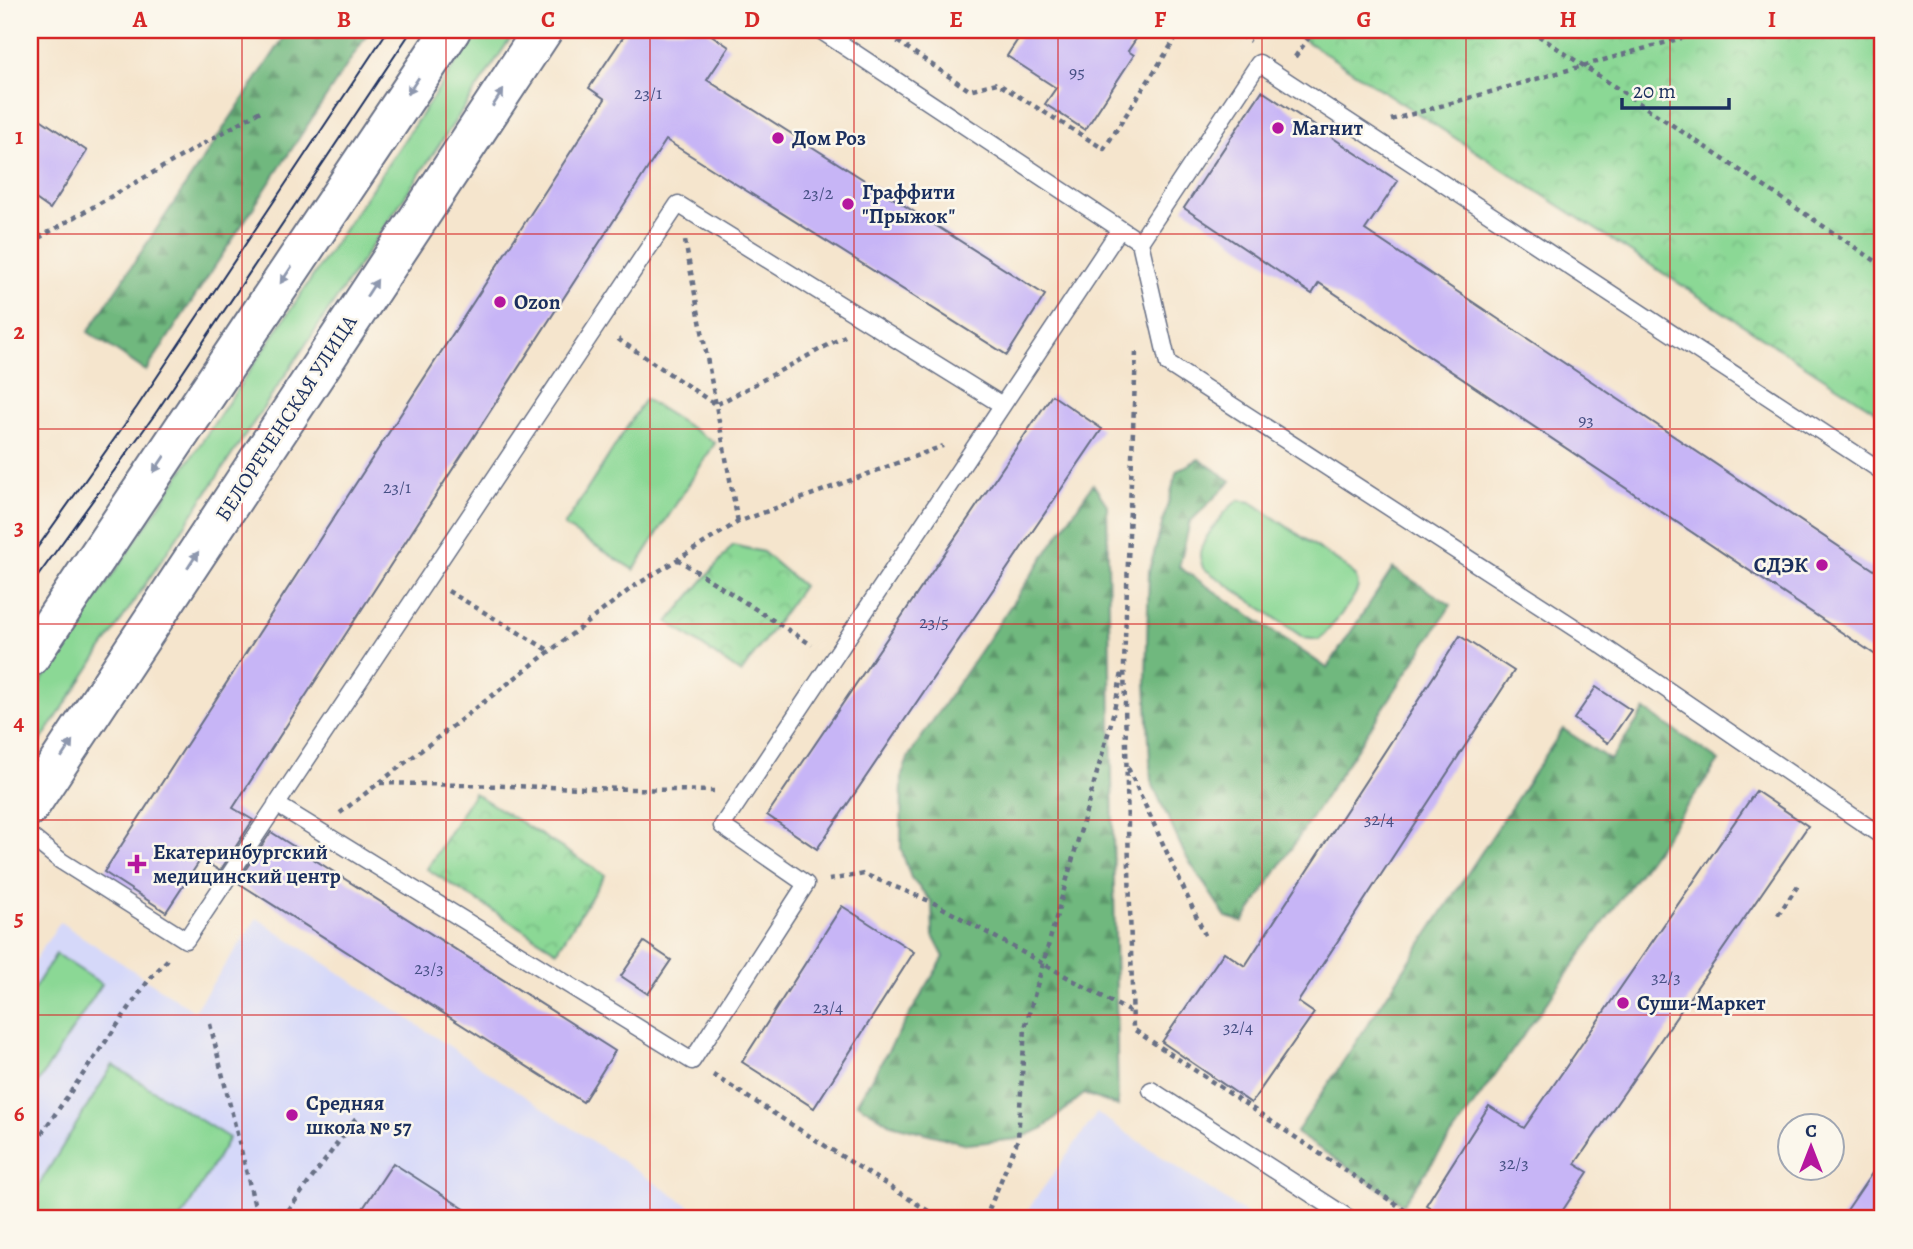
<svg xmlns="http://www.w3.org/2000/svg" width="1913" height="1249" font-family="Alegreya,serif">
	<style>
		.built { fill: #d5d8f9 }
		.grass { fill: #8bd895; stroke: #53847a; stroke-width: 2 }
		.forest { fill: url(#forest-firs); stroke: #46746e; stroke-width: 2 }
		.park { fill: url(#park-crowns); stroke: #53847a; stroke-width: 2 }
		.building { fill: #c7b5f6 }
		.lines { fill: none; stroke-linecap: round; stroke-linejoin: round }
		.service-casing { stroke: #676f85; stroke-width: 19 }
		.tertiary-casing { stroke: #676f85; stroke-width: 42 }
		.path { stroke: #676f85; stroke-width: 4.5; stroke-dasharray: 5 5; stroke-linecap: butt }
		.service { stroke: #fff; stroke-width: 16 }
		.tertiary { stroke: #fff; stroke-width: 38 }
		.tram { stroke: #1b2f5e; stroke-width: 2 }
		.oneway { fill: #8d97ae }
		.grid { fill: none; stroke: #d62828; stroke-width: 2; stroke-opacity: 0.55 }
		.poi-dot { fill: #b5179e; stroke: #fbf7ec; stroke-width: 2.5 }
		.labels { text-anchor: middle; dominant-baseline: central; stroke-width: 5; stroke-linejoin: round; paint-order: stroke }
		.number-label { font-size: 18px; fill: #465084 }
		.poi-label { font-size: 21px; font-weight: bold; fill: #1b2f5e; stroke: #fbf7ec; text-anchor: start }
		.street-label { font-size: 21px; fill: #1b2f5e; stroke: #fbf7ec }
		.neatline { fill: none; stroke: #d62828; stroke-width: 2.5 }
		.grid-label { font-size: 23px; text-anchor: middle; font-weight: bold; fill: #d62828 }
	</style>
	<defs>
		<pattern id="forest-firs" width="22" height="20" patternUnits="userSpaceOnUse" patternTransform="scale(1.75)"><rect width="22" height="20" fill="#70b87e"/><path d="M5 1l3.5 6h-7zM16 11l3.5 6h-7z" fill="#5b966a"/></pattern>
		<pattern id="park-crowns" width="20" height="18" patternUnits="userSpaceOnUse" patternTransform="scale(1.75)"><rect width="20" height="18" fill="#8bd895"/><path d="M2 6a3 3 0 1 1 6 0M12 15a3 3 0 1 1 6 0" fill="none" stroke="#77ba83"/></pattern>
	</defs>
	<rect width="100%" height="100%" fill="#fbf7ec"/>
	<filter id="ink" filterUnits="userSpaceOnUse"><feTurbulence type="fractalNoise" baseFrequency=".0143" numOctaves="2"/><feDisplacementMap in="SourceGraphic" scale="14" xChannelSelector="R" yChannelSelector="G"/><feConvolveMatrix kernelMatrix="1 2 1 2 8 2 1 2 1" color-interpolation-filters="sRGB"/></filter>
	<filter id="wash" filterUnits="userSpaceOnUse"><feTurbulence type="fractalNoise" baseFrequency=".00686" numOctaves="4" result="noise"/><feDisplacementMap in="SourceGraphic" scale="28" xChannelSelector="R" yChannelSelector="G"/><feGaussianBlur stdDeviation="1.57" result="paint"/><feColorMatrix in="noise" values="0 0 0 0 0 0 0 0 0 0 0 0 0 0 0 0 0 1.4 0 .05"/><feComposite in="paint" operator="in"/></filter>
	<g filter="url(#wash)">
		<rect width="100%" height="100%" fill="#f5e5cd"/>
		<path class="built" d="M257,918L709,1219H30V967L60,922L194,1011Z
			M1097,1113L1254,1219H1021Z"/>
		<path class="grass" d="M478,30H516L30,757V698Z
			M645,399L715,443L634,570L564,526Z
			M1239,500L1251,502L1350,570C1355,576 1360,582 1357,590C1353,601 1328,631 1319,640L1304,638L1203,568C1202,564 1200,560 1200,556C1199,542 1227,507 1239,500Z
			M56,954L102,984L30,1095V995Z
			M113,1065L229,1138L181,1219H30V1199Z"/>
		<path class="forest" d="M289,30H370L146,371L88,332Z
			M1199,459L1231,481L1190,522L1179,567L1327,668L1393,568L1451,605L1243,922L1226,917L1185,855L1151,781L1146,681L1149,571L1177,471Z
			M1093,484L1107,505L1118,1106L1084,1094L1042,1129L1018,1139L967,1144L891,1124L857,1103L944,957L933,936L932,902L911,878L901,849L902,775L909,756Z
			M1645,710L1719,761L1403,1204L1296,1133L1563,729L1610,760Z"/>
		<path class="park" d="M1290,30H1883V416L1306,41Z
			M733,545L763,552L803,586L741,673L668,622Z
			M474,793L605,875L557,951L427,869Z"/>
		<g id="blocks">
			<path class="building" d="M628,30H704L729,47L707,80L1045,295L1007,355L666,140L233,808L253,820L220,871L201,859L166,912L104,872L605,99L589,88Z
				M1024,30H1142L1128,51L1134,55L1085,130L1045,104L1056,88L1007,56Z
				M1262,91L1398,181L1365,230L1883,576V660L1319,283L1312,294L1184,208Z
				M30,112L87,151L50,209L30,195Z
				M1052,395L1102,429L817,849L767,815Z
				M1460,636L1514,671L1298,1002L1314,1013L1251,1103L1162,1042L1224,952L1245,966Z
				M1596,687L1631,710L1608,743L1574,719Z
				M1756,791L1808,826L1575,1164L1588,1172L1557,1219H1449L1426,1205L1489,1106L1524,1128Z
				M271,832L615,1051L583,1102L237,882Z
				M842,906L914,952L814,1108L742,1062Z
				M644,942L671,960L648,994L621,976Z
				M1883,1157V1219H1841Z
				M393,1163L480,1219H356Z"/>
		</g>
	</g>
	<g filter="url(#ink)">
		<use href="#blocks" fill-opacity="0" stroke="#676f85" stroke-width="2"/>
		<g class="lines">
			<defs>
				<path id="service" d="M820,30L1140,242L1168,364L1597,642L1883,837
					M1140,242L1259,63L1883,472
					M276,804L692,1061L806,884L722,826L1120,229
					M30,836L61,861L186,940L678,204L1002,405
					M1151,1090L1350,1219"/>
				<path id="tertiary" d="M30,657L451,30
					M30,806L543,30"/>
			</defs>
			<use href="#service" class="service-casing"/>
			<use href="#tertiary" class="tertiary-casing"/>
			<path class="path" d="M881,30L969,90L997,83L1104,149L1181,30
				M1232,30L1250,41
				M1530,30L1883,266
				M1295,57L1314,30
				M1391,120L1710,30
				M685,241L738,522
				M30,243L264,109
				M618,339L716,405L845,336
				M1136,352L1124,665L1133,1029L1418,1219
				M677,559L812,645
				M448,591L550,651
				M1128,768L1205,935
				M380,783L714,791
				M340,813L633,587L738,522L943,446
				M829,880L864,874L932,902L1132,1013
				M1778,915L1799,884
				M210,1024L258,1219
				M713,1075L941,1219
				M30,1150L148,981L169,958
				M282,1219L356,1118
				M985,1219L1018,1139L1025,1028L1111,723L1122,673"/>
			<use href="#service" class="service"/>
			<use href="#tertiary" class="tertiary"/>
			<path class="tram" d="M30,558L137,407L388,30
				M30,587L153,417L412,30"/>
		</g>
		<defs><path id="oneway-solid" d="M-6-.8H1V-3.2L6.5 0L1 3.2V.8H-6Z" transform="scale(1.75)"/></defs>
		<g class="oneway">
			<use href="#oneway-solid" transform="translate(413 86) rotate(124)"/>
			<use href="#oneway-solid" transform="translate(498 98) rotate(-57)"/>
			<use href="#oneway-solid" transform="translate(286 275) rotate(124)"/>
			<use href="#oneway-solid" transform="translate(372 288) rotate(-57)"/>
			<use href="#oneway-solid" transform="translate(159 464) rotate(124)"/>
			<use href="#oneway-solid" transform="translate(193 560) rotate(-57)"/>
			<use href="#oneway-solid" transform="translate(67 749) rotate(-57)"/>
		</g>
	</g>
	<path class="grid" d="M242,30V1219M446,30V1219M650,30V1219M854,30V1219M1058,30V1219M1262,30V1219M1466,30V1219M1670,30V1219M30,234H1883M30,429H1883M30,624H1883M30,820H1883M30,1015H1883"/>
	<g class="poi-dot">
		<circle cx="1278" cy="128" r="7"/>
		<circle cx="778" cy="138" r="7"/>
		<circle cx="848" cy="204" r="7"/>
		<circle cx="500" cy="302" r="7"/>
		<circle cx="1822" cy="565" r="7"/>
		<path d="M133.5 853.5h7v7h7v7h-7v7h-7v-7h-7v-7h7z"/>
		<circle cx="1623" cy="1003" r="7"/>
		<circle cx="292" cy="1115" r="7"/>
	</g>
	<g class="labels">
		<g class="number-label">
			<text x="1077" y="72">95</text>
			<text x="648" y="93">23/1</text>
			<text x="818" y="193">23/2</text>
			<text x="1586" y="420">93</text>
			<text x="397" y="487">23/1</text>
			<text x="934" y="622">23/5</text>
			<text x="1379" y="819">32/4</text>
			<text x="429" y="968">23/3</text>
			<text x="1666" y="977">32/3</text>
			<text x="828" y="1007">23/4</text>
			<text x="1238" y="1027">32/4</text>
			<text x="1514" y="1163">32/3</text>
		</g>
		<g class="poi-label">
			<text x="1292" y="128">Магнит</text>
			<text x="792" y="138">Дом Роз</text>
			<text x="862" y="192">Граффити<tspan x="862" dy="24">"Прыжок"</tspan></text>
			<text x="514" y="302">Ozon</text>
			<text x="1808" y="565" text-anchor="end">СДЭК</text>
			<text x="153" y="852">Екатеринбургский<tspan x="153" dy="24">медицинский центр</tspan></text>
			<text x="1637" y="1003">Суши-Маркет</text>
			<text x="306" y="1103">Средняя<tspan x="306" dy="24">школа № 57</tspan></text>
		</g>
		<g class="street-label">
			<text transform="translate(286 418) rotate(-57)">БЕЛОРЕЧЕНСКАЯ УЛИЦА</text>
		</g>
	</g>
	<rect width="1913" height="1249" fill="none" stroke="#fbf7ec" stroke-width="77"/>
	<g transform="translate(1811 1147)"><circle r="33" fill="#fbf7ec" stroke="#a1a7b3" stroke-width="2"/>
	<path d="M0-5L12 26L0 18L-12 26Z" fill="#b5179e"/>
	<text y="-10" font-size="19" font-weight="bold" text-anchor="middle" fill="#1b2f5e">С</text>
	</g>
	<path d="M1622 98v10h107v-10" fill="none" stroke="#1b2f5e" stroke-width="3.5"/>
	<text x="1633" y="98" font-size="21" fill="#1b2f5e" stroke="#fbf7ec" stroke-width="5" paint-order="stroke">20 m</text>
	<rect x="38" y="38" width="1836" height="1172" class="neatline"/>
	<g class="grid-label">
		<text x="140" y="27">A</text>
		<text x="344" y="27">B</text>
		<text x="548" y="27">C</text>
		<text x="752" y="27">D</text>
		<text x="956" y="27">E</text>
		<text x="1160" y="27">F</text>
		<text x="1364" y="27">G</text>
		<text x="1568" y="27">H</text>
		<text x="1772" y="27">I</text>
		<text x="19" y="144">1</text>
		<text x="19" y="339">2</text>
		<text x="19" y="535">3</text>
		<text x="19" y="730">4</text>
		<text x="19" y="925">5</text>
		<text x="19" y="1121">6</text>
	</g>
</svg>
